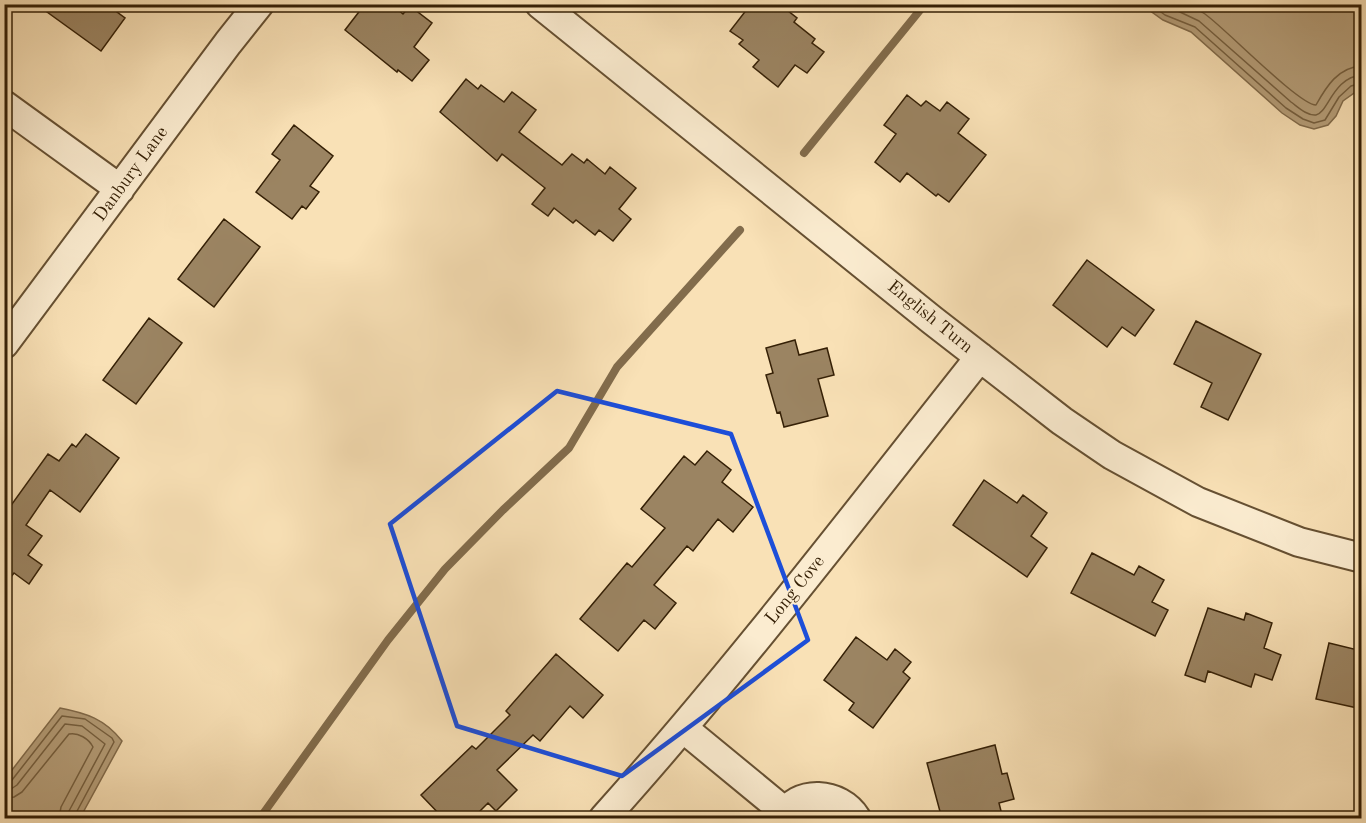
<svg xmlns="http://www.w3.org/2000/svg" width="1366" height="823" font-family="'Old Standard TT',serif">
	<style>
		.water { fill: #b69f7a; stroke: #826c4c; stroke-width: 1.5 }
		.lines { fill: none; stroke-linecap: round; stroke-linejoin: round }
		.shore { stroke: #766040; stroke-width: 1.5 }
		.stream { stroke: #826c4c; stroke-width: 8 }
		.building { fill: #9b8462; stroke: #352006; stroke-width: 1.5 }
		.minor-casing { stroke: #665032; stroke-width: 32 }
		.minor { stroke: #fbecd0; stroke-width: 28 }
		.marked { fill: none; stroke: #1d4ed8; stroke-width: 4.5; stroke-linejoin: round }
		.labels { text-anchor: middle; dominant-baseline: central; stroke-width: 4.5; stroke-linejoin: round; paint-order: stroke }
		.street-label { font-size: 18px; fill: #352006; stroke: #fbecd0 }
	</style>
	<rect width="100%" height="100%" fill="#f9e1b6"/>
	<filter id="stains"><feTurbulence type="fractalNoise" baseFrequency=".00333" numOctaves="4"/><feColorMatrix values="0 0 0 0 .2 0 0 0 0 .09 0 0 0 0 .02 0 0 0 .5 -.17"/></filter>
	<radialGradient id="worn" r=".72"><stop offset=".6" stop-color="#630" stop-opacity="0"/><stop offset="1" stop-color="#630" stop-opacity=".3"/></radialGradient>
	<path class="water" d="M1142,5H1361V88L1343,101L1336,116L1328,125L1314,129L1300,125L1282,113L1191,32L1163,20Z
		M60,708C86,713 105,719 122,741L80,818H5V779Z"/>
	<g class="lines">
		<path class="shore" d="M1150,4L1165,15L1195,27L1286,108L1303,119L1314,123L1325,120L1339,97L1351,86L1362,83
			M1163,4L1199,21L1291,102C1298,107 1307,116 1316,115C1328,113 1333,77 1362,75
			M1184,4C1191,7 1199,10 1205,14C1226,29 1299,105 1316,105C1326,87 1338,67 1362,66
			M4,782L12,780L62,716L85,719L112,738L114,742L76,813V818
			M4,790L11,789L17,785L65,724L82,726L105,744L69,811L68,818
			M4,799L14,797L22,792L69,734C78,732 89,739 93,747L61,807L59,818"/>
		<path class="stream" d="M804,153L925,4
			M260,818L388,640L445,569L503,510L569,448L617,367L740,230"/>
	</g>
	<path class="building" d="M36,4H106L125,18L101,51Z
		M365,4H391L403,14L410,6L432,23L414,47L429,60L412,81L398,70L397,72L345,30Z
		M751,4H779L797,18L794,22L815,39L812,43L824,52L807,73L795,65L778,87L753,67L759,60L739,44L743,40L730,31Z
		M466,79L478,89L481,85L504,102L512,92L536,110L519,132L562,165L572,154L584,163L587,159L605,174L610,167L636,188L619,209L631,219L613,241L599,230L595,235L576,220L573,223L554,208L548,216L532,204L545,188L502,154L497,161L440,112Z
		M907,95L921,106L926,101L940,111L947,102L969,119L958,133L986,155L949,202L938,194L936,196L907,173L900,182L875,162L896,134L884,125Z
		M294,125L333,156L310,186L319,192L306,209L302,206L292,219L256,192L280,160L272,154Z
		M224,219L260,247L214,307L178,279Z
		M1087,260L1154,310L1135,336L1122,327L1107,347L1053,305Z
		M149,318L182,343L136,404L103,380Z
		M1196,321L1261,354L1228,420L1201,407L1212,383L1174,364Z
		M795,340L799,355L827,348L834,375L818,379L828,416L784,427L780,412L777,413L766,375L773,373L766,348Z
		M86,434L119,458L80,512L50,490L26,525L42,536L28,555L42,565L29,584L14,573L4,586V510L7,511L48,454L59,461L72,444L76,447Z
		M707,451L731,470L722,482L753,507L733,532L718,519L693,551L687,546L654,585L676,603L655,629L644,620L618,651L580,619L627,563L632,567L665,528L641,509L684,456L695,465Z
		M984,480L1017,503L1023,495L1047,513L1031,536L1047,548L1027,577L953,525Z
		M1092,553L1134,575L1139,566L1164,580L1152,602L1168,610L1155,636L1071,593Z
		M1208,608L1244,620L1246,613L1272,623L1264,648L1281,655L1272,680L1255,674L1251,687L1208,671L1205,682L1185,675Z
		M856,637L887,660L895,649L911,662L903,672L910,678L873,728L849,710L854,703L824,680Z
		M1329,643L1362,651V709L1316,699Z
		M556,654L603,695L583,718L570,706L540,741L533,735L497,770L517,790L496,811L488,803L472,819H444L421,795L472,746L476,749L510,715L506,711Z
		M995,745L1002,774L1007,773L1014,799L999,803L1003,819H942L927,763Z"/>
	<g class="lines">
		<defs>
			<path id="minor" d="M540,4L932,320L1062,421L1112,455L1198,502L1299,542L1362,558
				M4,105L120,189
				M4,344L228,43L259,4
				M683,728L785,812
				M604,818C736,671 857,512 980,357
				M782,818C797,788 840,792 856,818"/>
		</defs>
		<use href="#minor" class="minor-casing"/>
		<use href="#minor" class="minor"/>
	</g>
	<path class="marked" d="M557,391L731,434L808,640L622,776L457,726L390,524Z"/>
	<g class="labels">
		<g class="street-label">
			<text transform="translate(131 174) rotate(-54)">Danbury Lane</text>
			<text transform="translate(930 317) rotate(39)">English Turn</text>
			<text transform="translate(795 590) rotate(-51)">Long Cove</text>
		</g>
	</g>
	<rect width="1366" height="823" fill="none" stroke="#f9e1b6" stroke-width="24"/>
	<rect x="6" y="6" width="1354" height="811" fill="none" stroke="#352006" stroke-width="3"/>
	<rect x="12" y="12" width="1342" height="799" fill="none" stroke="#352006" stroke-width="1.5"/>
	<rect width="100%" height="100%" filter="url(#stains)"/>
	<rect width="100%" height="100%" fill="url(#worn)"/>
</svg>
